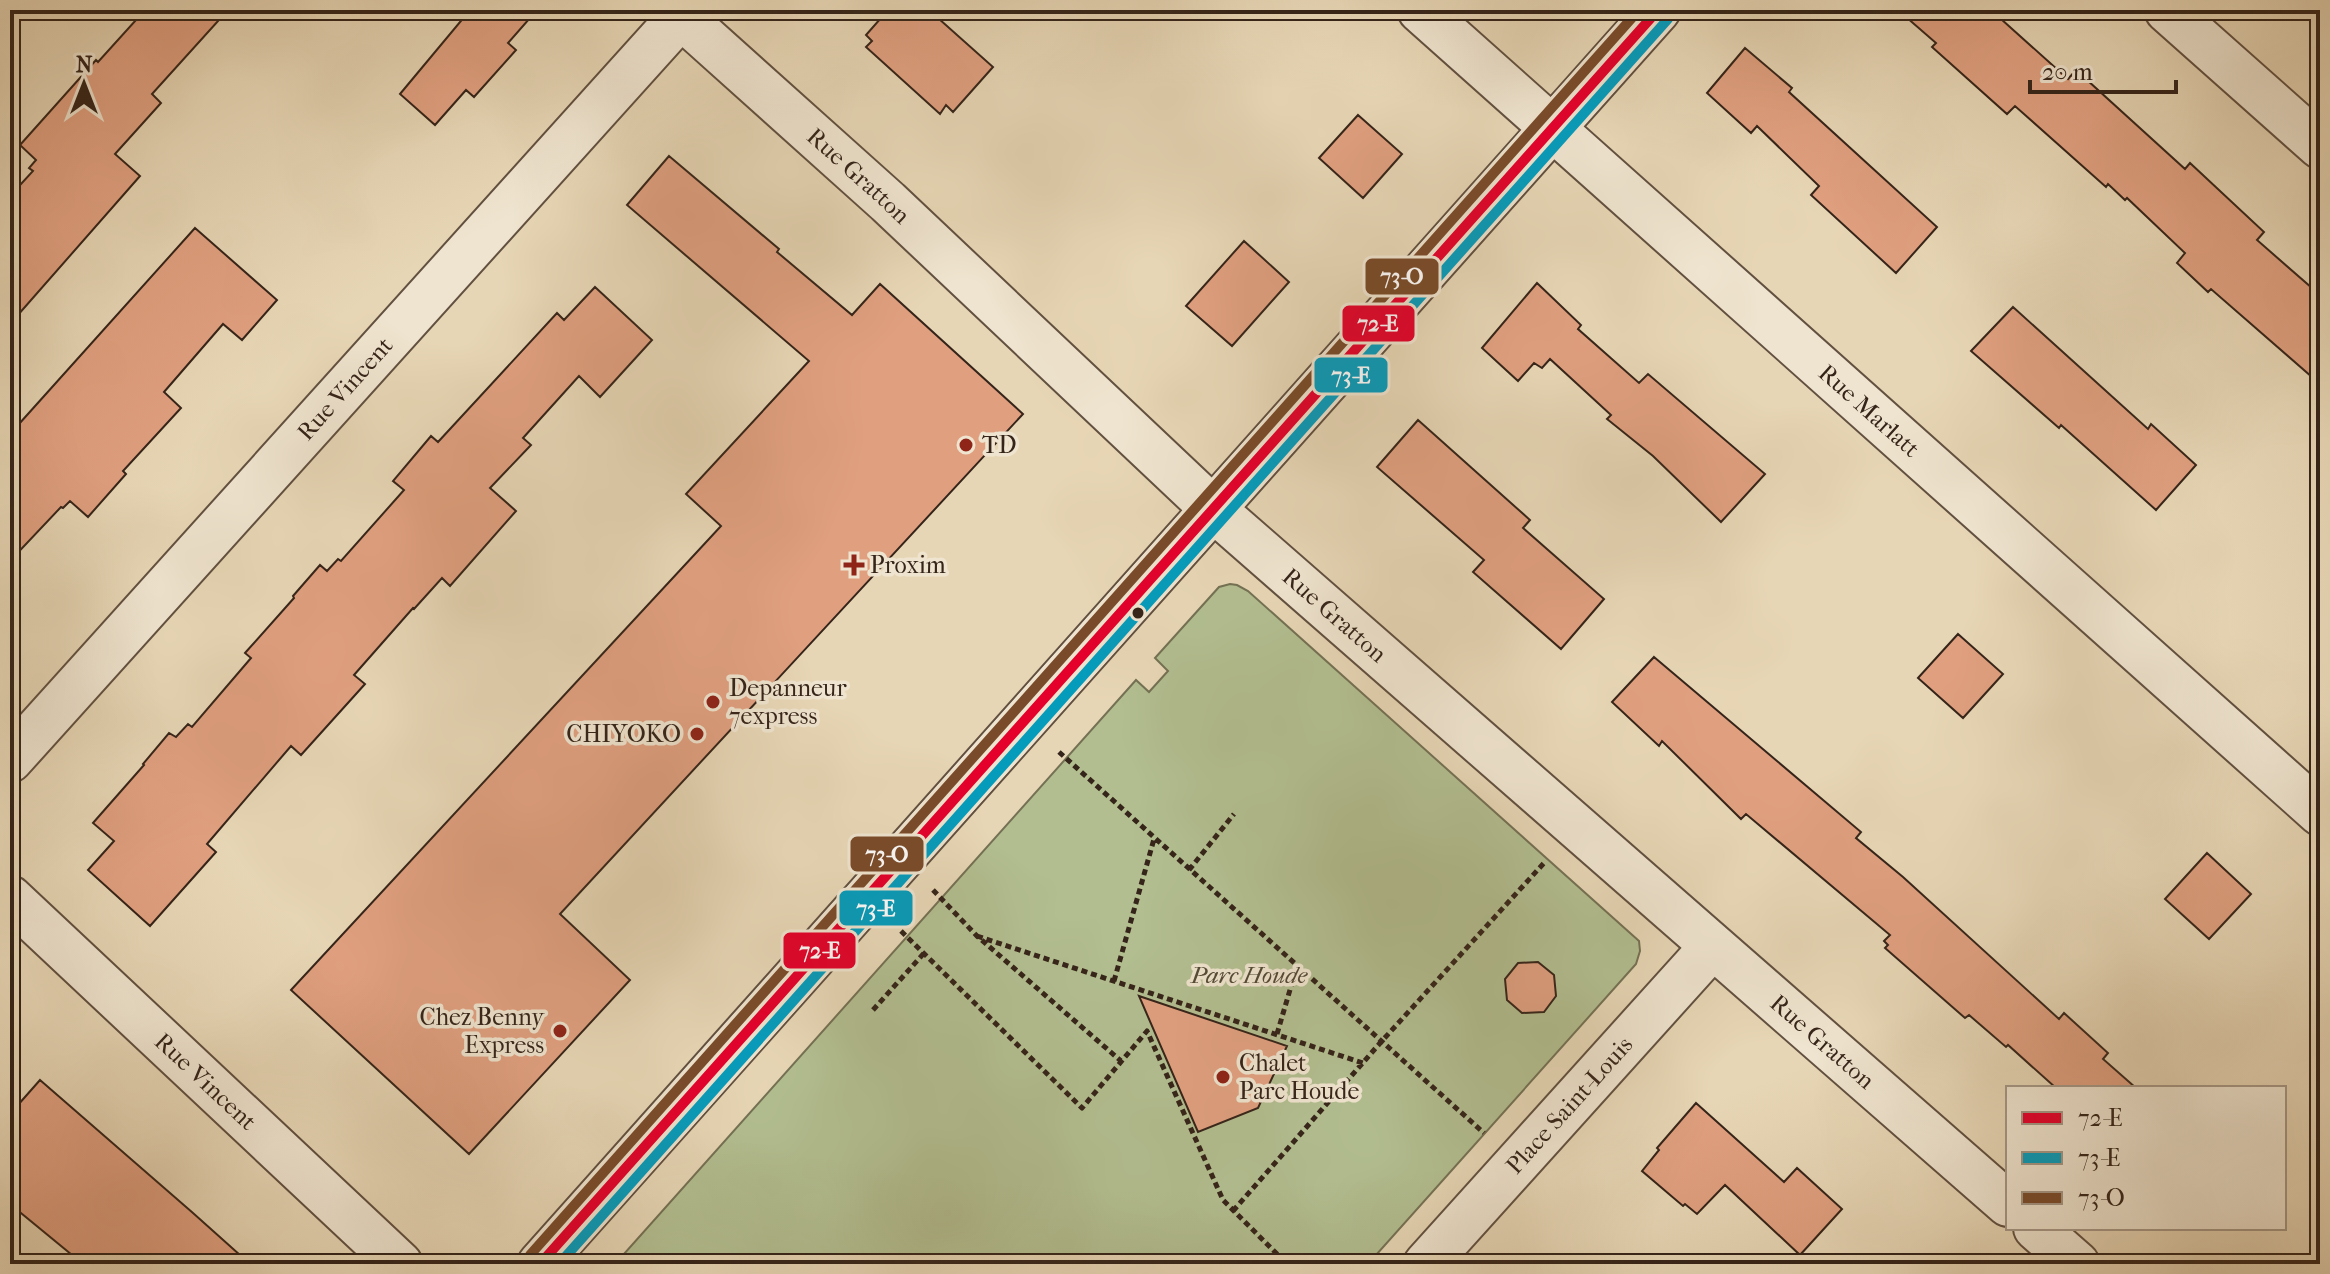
<svg xmlns="http://www.w3.org/2000/svg" width="2330" height="1274" font-family="'IM FELL French Canon',serif">
	<style>
		.green { fill: #b2be90; stroke: #747154; stroke-width: 2 }
		.building { fill: #e0a080; stroke: #352419; stroke-width: 2 }
		.lines { fill: none; stroke-linecap: round; stroke-linejoin: round }
		.minor-casing { stroke: #625040; stroke-width: 48 }
		.path { stroke: #352419; stroke-width: 5; stroke-dasharray: 6 4; stroke-linecap: butt }
		.minor { stroke: #efe4cf; stroke-width: 44 }
		.bus-1-casing { stroke: #efe4cf; stroke-width: 16 }
		.bus-2-casing { stroke: #efe4cf; stroke-width: 16 }
		.bus-3-casing { stroke: #efe4cf; stroke-width: 16 }
		.bus-1 { stroke: #e4002b; stroke-width: 10 }
		.bus-2 { stroke: #059cbc; stroke-width: 10 }
		.bus-3 { stroke: #7a4b2a; stroke-width: 10 }
		.poi-dot { fill: #8f2418; stroke: #efe4cf; stroke-width: 3 }
		.bus-dot { fill: #352419; stroke: #efe4cf; stroke-width: 3 }
		.labels { text-anchor: middle; dominant-baseline: central; stroke-width: 7; stroke-linejoin: round; paint-order: stroke }
		.street-label { font-size: 24px; fill: #352419; stroke: #efe4cf }
		.poi-label { font-size: 24px; fill: #352419; stroke: #efe4cf; text-anchor: start }
		.park-label { font-size: 24px; font-style: italic; fill: #544a37; stroke: #efe4cf }
		.line-badge { stroke: #efe4cf; stroke-width: 3 }
		.badge-label { font-size: 22px; text-anchor: middle; font-weight: bold; fill: #fff }
	</style>
	<rect width="100%" height="100%" fill="#e7d6b5"/>
	<filter id="stains"><feTurbulence type="fractalNoise" baseFrequency=".0025" numOctaves="4"/><feColorMatrix values="0 0 0 0 .2 0 0 0 0 .09 0 0 0 0 .02 0 0 0 .5 -.17"/></filter>
	<radialGradient id="worn" r=".72"><stop offset=".6" stop-color="#630" stop-opacity="0"/><stop offset="1" stop-color="#630" stop-opacity=".3"/></radialGradient>
	<path class="green" d="M1230,584L1237,585L1248,591L1639,941L1640,951L1636,964L1368,1264H615L1136,680L1149,692L1168,671L1155,658L1219,587Z"/>
	<path class="building" d="M145,10H228L152,94L161,103L115,154L140,176L10,324V196L33,171L29,168L36,160L20,145L96,60L98,62Z
		M470,10H537L508,43L516,50L474,97L466,90L435,125L400,94Z
		M888,10H929L993,67L953,112L946,105L940,114L866,47L872,41L866,35Z
		M1898,10H1991L2068,79L2076,70L2185,169L2190,163L2264,232L2257,240L2320,295V384L2211,289L2208,292L2177,263L2185,253L2127,198L2125,200L2108,184L2106,187L2015,106L2007,114L1932,47L1936,43Z
		M1745,48L1792,88L1789,92L1937,227L1896,273L1811,195L1819,186L1757,126L1751,133L1707,93Z
		M1358,115L1402,154L1363,198L1319,158Z
		M669,156L779,249L777,252L852,315L880,284L1023,414L560,914L630,980L469,1154L291,990L721,526L686,494L809,361L627,205Z
		M195,228L277,300L242,340L223,324L164,392L181,408L123,471L126,474L88,517L70,501L63,508L61,507L10,561V434Z
		M1244,241L1289,282L1232,346L1186,306Z
		M1537,283L1581,325L1578,329L1639,383L1648,374L1765,474L1721,522L1653,456L1607,419L1611,415L1550,359L1542,368L1534,363L1518,381L1482,348Z
		M595,287L652,340L600,397L579,376L523,438L531,445L490,488L516,511L450,586L442,578L414,609L413,608L354,675L365,684L301,755L291,746L207,844L216,852L150,926L88,870L114,841L93,823L144,765L143,764L169,733L176,737L188,724L192,727L251,658L245,653L294,598L293,596L320,565L327,571L338,559L341,561L404,490L393,481L431,436L438,442L557,313L564,320Z
		M2013,307L2148,429L2151,424L2196,465L2156,510L2061,425L2059,428L1971,351Z
		M1418,420L1530,520L1523,528L1604,599L1561,649L1473,572L1484,560L1377,467Z
		M1958,634L2003,674L1963,718L1918,678Z
		M1654,657L1861,832L1856,838L1903,877L2059,1019L2064,1013L2108,1053L2103,1059L2136,1088H2056L2008,1045L2006,1047L1969,1015L1965,1018L1885,948L1888,945L1884,941L1890,935L1746,814L1741,819L1662,741L1659,746L1612,702Z
		M2207,853L2251,894L2209,939L2165,899Z
		M1538,962L1554,975L1556,996L1544,1012L1522,1013L1507,1000L1505,979L1518,963Z
		M1139,996L1287,1046L1258,1108L1198,1132Z
		M40,1080L193,1213L250,1264H83L10,1204V1114Z
		M1696,1103L1784,1182L1797,1168L1842,1209L1800,1255L1725,1185L1697,1214L1685,1204L1683,1206L1642,1171L1659,1150L1657,1148Z"/>
	<g class="lines">
		<defs>
			<g id="minor">
				<path id="s1" d="M674,10L888,202L1213,509L2008,1204"/>
				<path id="s2" d="M1420,10L2320,813"/>
				<path d="M2167,10L2320,146"/>
				<path id="s3" d="M10,760L681,16"/>
				<path id="s4" d="M10,898L400,1264"/>
				<path d="M2036,1228L2077,1264"/>
				<path d="M540,1264L1658,10"/>
				<path id="s5" d="M1426,1264L1712,947"/>
			</g>
		</defs>
		<use href="#minor" class="minor-casing"/>
		<path class="path" d="M1059,752L1484,1133
			M1189,870L1234,814
			M933,890L977,936L1121,1061
			M901,931L1082,1108L1147,1031L1223,1200L1287,1264
			M977,936L1363,1063
			M1114,981L1154,839
			M873,1010L925,952
			M1277,1034L1297,966
			M1233,1211L1381,1042L1544,863"/>
		<use href="#minor" class="minor"/>
		<defs>
			<path id="bus-1" d="M540,1264L1658,10"/>
			<path id="bus-2" d="M559,1264L1668,19"/>
			<path id="bus-3" d="M530,1255L1639,10"/>
		</defs>
		<use href="#bus-1" class="bus-1-casing"/>
		<use href="#bus-2" class="bus-2-casing"/>
		<use href="#bus-3" class="bus-3-casing"/>
		<use href="#bus-1" class="bus-1"/>
		<use href="#bus-2" class="bus-2"/>
		<use href="#bus-3" class="bus-3"/>
	</g>
	<g class="poi-dot">
		<circle cx="966" cy="445" r="8"/>
		<path d="M850 553h8v8h8v8h-8v8h-8v-8h-8v-8h8z"/>
		<circle cx="713" cy="702" r="8"/>
		<circle cx="697" cy="734" r="8"/>
		<circle cx="560" cy="1031" r="8"/>
		<circle cx="1223" cy="1077" r="8"/>
	</g>
	<circle class="bus-dot" cx="1138" cy="613" r="7"/>
	<g class="labels">
		<g class="street-label">
			<text stroke="none"><textPath href="#s1" startOffset="248">Rue Gratton</textPath></text>
			<text stroke="none"><textPath href="#s3" startOffset="500">Rue Vincent</textPath></text>
			<text stroke="none"><textPath href="#s2" startOffset="602">Rue Marlatt</textPath></text>
			<text stroke="none"><textPath href="#s1" startOffset="896">Rue Gratton</textPath></text>
			<text stroke="none"><textPath href="#s1" startOffset="1544">Rue Gratton</textPath></text>
			<text stroke="none"><textPath href="#s4" startOffset="268">Rue Vincent</textPath></text>
			<text stroke="none"><textPath href="#s5" startOffset="214">Place Saint-Louis</textPath></text>
		</g>
		<g class="poi-label">
			<text x="982" y="445">TD</text>
			<text x="870" y="565">Proxim</text>
			<text x="729" y="688">Depanneur<tspan x="729" dy="28">7express</tspan></text>
			<text x="681" y="734" text-anchor="end">CHIYOKO</text>
			<text x="544" y="1017" text-anchor="end">Chez Benny<tspan x="544" dy="28">Express</tspan></text>
			<text x="1239" y="1063">Chalet<tspan x="1239" dy="28">Parc Houde</tspan></text>
		</g>
		<g class="park-label">
			<text x="1249" y="975">Parc Houde</text>
		</g>
	</g>
	<g class="line-badge">
		<rect x="1364" y="257" width="76" height="39" rx="8" fill="#7a4b2a"/>
		<rect x="1341" y="304" width="75" height="39" rx="8" fill="#e4002b"/>
		<rect x="1313" y="356" width="76" height="38" rx="8" fill="#059cbc"/>
		<rect x="849" y="835" width="76" height="38" rx="8" fill="#7a4b2a"/>
		<rect x="838" y="889" width="76" height="38" rx="8" fill="#059cbc"/>
		<rect x="782" y="931" width="75" height="39" rx="8" fill="#e4002b"/>
	</g>
	<g class="badge-label">
		<text x="1402" y="284">73-O</text>
		<text x="1378" y="331">72-E</text>
		<text x="1351" y="383">73-E</text>
		<text x="887" y="862">73-O</text>
		<text x="876" y="916">73-E</text>
		<text x="820" y="958">72-E</text>
	</g>
	<rect width="2330" height="1274" fill="none" stroke="#e7d6b5" stroke-width="40"/>
	<rect x="12" y="12" width="2306" height="1250" fill="none" stroke="#352419" stroke-width="4"/>
	<rect x="20" y="20" width="2290" height="1234" fill="none" stroke="#352419" stroke-width="2"/>
	<rect x="2006" y="1086" width="280" height="144" fill="#efe4cf" stroke="#a59786" stroke-width="2"/>
	<rect x="2022" y="1112" width="40" height="12" fill="#e4002b" stroke="#a59786" stroke-width="2"/>
	<text x="2078" y="1126" font-size="24" fill="#352419">72-E</text>
	<rect x="2022" y="1152" width="40" height="12" fill="#059cbc" stroke="#a59786" stroke-width="2"/>
	<text x="2078" y="1166" font-size="24" fill="#352419">73-E</text>
	<rect x="2022" y="1192" width="40" height="12" fill="#7a4b2a" stroke="#a59786" stroke-width="2"/>
	<text x="2078" y="1206" font-size="24" fill="#352419">73-O</text>
	<g transform="translate(84 84)" stroke="#efe4cf" stroke-width="6" paint-order="stroke">
	<path d="M0-6L14 30L0 20L-14 30Z" fill="#352419"/>
	<text y="-12" font-size="22" font-weight="bold" text-anchor="middle" fill="#352419">N</text>
	</g>
	<path d="M2030 80v12h146v-12" fill="none" stroke="#352419" stroke-width="4"/>
	<text x="2042" y="80" font-size="24" fill="#352419" stroke="#efe4cf" stroke-width="6" paint-order="stroke">20 m</text>
	<rect width="100%" height="100%" filter="url(#stains)"/>
	<rect width="100%" height="100%" fill="url(#worn)"/>
</svg>
